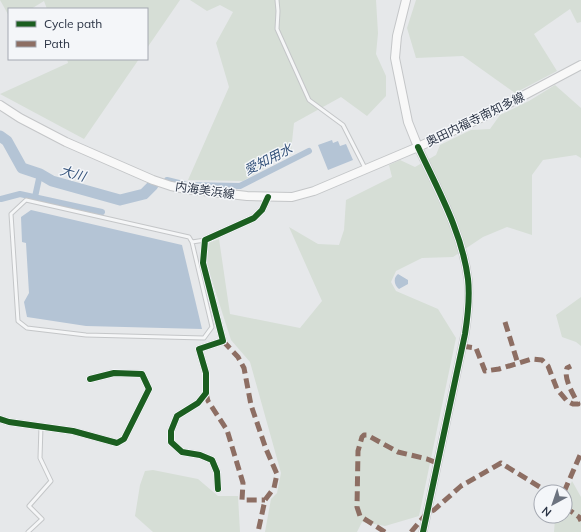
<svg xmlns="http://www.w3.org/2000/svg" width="581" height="532" font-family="Mulish,'Noto Sans JP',sans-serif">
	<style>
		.green { fill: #d6ded6 }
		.water { fill: #b4c4d5 }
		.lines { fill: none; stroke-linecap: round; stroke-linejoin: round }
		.canal { stroke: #b4c4d5; stroke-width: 6 }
		.river { stroke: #b4c4d5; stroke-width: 11 }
		.service-casing { stroke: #c4c6c8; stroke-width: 5 }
		.minor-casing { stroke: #c4c6c8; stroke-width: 8 }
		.tertiary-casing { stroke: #c4c6c8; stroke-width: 9 }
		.secondary-casing { stroke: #c4c6c8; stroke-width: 10 }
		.service { stroke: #f5f6f7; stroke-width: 3 }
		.minor { stroke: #f5f6f7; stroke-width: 5.5 }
		.tertiary { stroke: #f5f6f7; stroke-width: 7 }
		.secondary { stroke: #f8f8f8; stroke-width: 8 }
		.quiet { stroke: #8d6e63; stroke-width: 5; stroke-dasharray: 10 5; stroke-linecap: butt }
		.cycleway-casing { stroke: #f4f6f9; stroke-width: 8 }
		.cycleway { stroke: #1b5e20; stroke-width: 6 }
		.labels { text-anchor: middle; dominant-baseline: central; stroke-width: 3; stroke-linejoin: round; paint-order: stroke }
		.street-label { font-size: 12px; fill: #2b3445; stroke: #f4f6f9 }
		.water-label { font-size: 13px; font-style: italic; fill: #34527a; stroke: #f4f6f9 }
	</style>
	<rect width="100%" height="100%" fill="#e6e8ea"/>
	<path class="green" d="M0,0H180L147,48V9H47L44,1L31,9H9V16Z
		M190,0H376L378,33L376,54L386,76V96L367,116L341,97L294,123L291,151L243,181L188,180L229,87L216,43L233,12L220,5L207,11Z
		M416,0H581V22L577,23L570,9L534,34L557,71L515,93L463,56L416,58L407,28Z
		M67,59H139L84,139L0,94L68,63Z
		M555,85L581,108V158L576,155L543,160L532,175V235L507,227L483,237L453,257L422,258L396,271L391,282L396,291L438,309L456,338L419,516L385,526L362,522L357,532H265L271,499L277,493L281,473L250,362L231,340L207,265L208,243L219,239L230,314L300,328L322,301L289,227L318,244L339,245L344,230L346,200L392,177L389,165L400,160L415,167L436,155L440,145L471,130L490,129L500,115L529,101Z
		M581,297V350V346L576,342L562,337L556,315Z
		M153,470L198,479L218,496H238L240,532H153L135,516L140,485L145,471Z
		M572,481L581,497V532H554L555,519L554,516H565V497Z"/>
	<path class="water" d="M332,140L333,143L338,141L340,146L346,144L353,160L328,170L318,145Z
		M31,210L182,245L202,329L86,326L27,317L24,302L29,293L26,243L22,242L21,217Z
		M398,274L408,280V284L399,289C394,285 393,278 398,274Z"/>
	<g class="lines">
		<path class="canal" d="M167,180L187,185L240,186L309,151
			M35,197L40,174
			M1,199L20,194L102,212"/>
		<path class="river" d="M0,136L7,141L22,168L40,174L52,181L120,200L144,194L153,185"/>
		<defs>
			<path id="service" d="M277,0L278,11L277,29L309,100L343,125L365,168
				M192,242L212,327L204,338L86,335L27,328L18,321L11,214L26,200L189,237L192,242L205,240
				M28,532L42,519L29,506L51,481L40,458L41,426"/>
			<path id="minor" d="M0,419L9,422L73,431L117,443L124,439L149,389L142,374L114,373L90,379
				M218,489L217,472L212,460L200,455L182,452L171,442V431L177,416L198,403L206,393V373L199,349L223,341L203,263L205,240L254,218L262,210L268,197"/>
			<path id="tertiary" d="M418,147C438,190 462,232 468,279C470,297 468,315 465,334L423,532"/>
			<path id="secondary" d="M406,0L397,36L395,58L408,122L418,147
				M0,105L20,118L66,142L153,180L171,186L186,189L247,196L292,197L314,191L418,147L485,116L581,65"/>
		</defs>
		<use href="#service" class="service-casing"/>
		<use href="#minor" class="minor-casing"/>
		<use href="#tertiary" class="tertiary-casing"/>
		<use href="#secondary" class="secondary-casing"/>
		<use href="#service" class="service"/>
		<use href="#minor" class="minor"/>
		<use href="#tertiary" class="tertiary"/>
		<use href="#secondary" class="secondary"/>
		<path class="quiet" d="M505,322L518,364
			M223,341L238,357L244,368L251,405L266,449L277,474L274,488L265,500L258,532
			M462,346L476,348L485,371L499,369L532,359L542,360L548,366L557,389L567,401L573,404H578C574,395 563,379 567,368L571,366
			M206,393L208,401L227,430L243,483L242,500H265
			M564,492L581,453
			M565,507L579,517L581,521
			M385,532L360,516L357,507L358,451L362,437L364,435H367L398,452L427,459L437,463
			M411,532L427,513L434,510L461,486L501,463L548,492"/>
		<defs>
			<path id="cycleway" d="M418,147C438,190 462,232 468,279C470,297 468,315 465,334L423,532
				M0,419L9,422L73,431L117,443L124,439L149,389L142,374L114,373L90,379
				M218,489L217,472L212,460L200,455L182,452L171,442V431L177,416L198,403L206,393V373L199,349L223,341L203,263L205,240L254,218L262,210L268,197"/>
		</defs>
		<use href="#cycleway" class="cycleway-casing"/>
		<use href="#cycleway" class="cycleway"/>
	</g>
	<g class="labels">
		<g class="street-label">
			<text transform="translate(475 119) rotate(-26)">奥田内福寺南知多線</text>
			<text transform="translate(205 190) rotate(8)">内海美浜線</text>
		</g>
		<g class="water-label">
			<text transform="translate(268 159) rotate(-27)">愛知用水</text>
			<text transform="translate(73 173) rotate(16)">大川</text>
		</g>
	</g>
	<rect x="8" y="8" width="140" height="52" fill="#f4f6f9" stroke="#a4a8b1"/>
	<rect x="16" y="21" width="20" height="6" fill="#1b5e20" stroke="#a4a8b1"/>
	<text x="44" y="28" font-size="12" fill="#2b3445">Cycle path</text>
	<rect x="16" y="41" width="20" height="6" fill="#8d6e63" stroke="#a4a8b1"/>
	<text x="44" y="48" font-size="12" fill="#2b3445">Path</text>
	<g transform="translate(553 504) rotate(220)"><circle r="19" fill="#f4f6f9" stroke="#a4a8b1"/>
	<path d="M0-3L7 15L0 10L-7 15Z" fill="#6c737f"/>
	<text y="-6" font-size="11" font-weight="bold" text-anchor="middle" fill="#2b3445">N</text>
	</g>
</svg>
